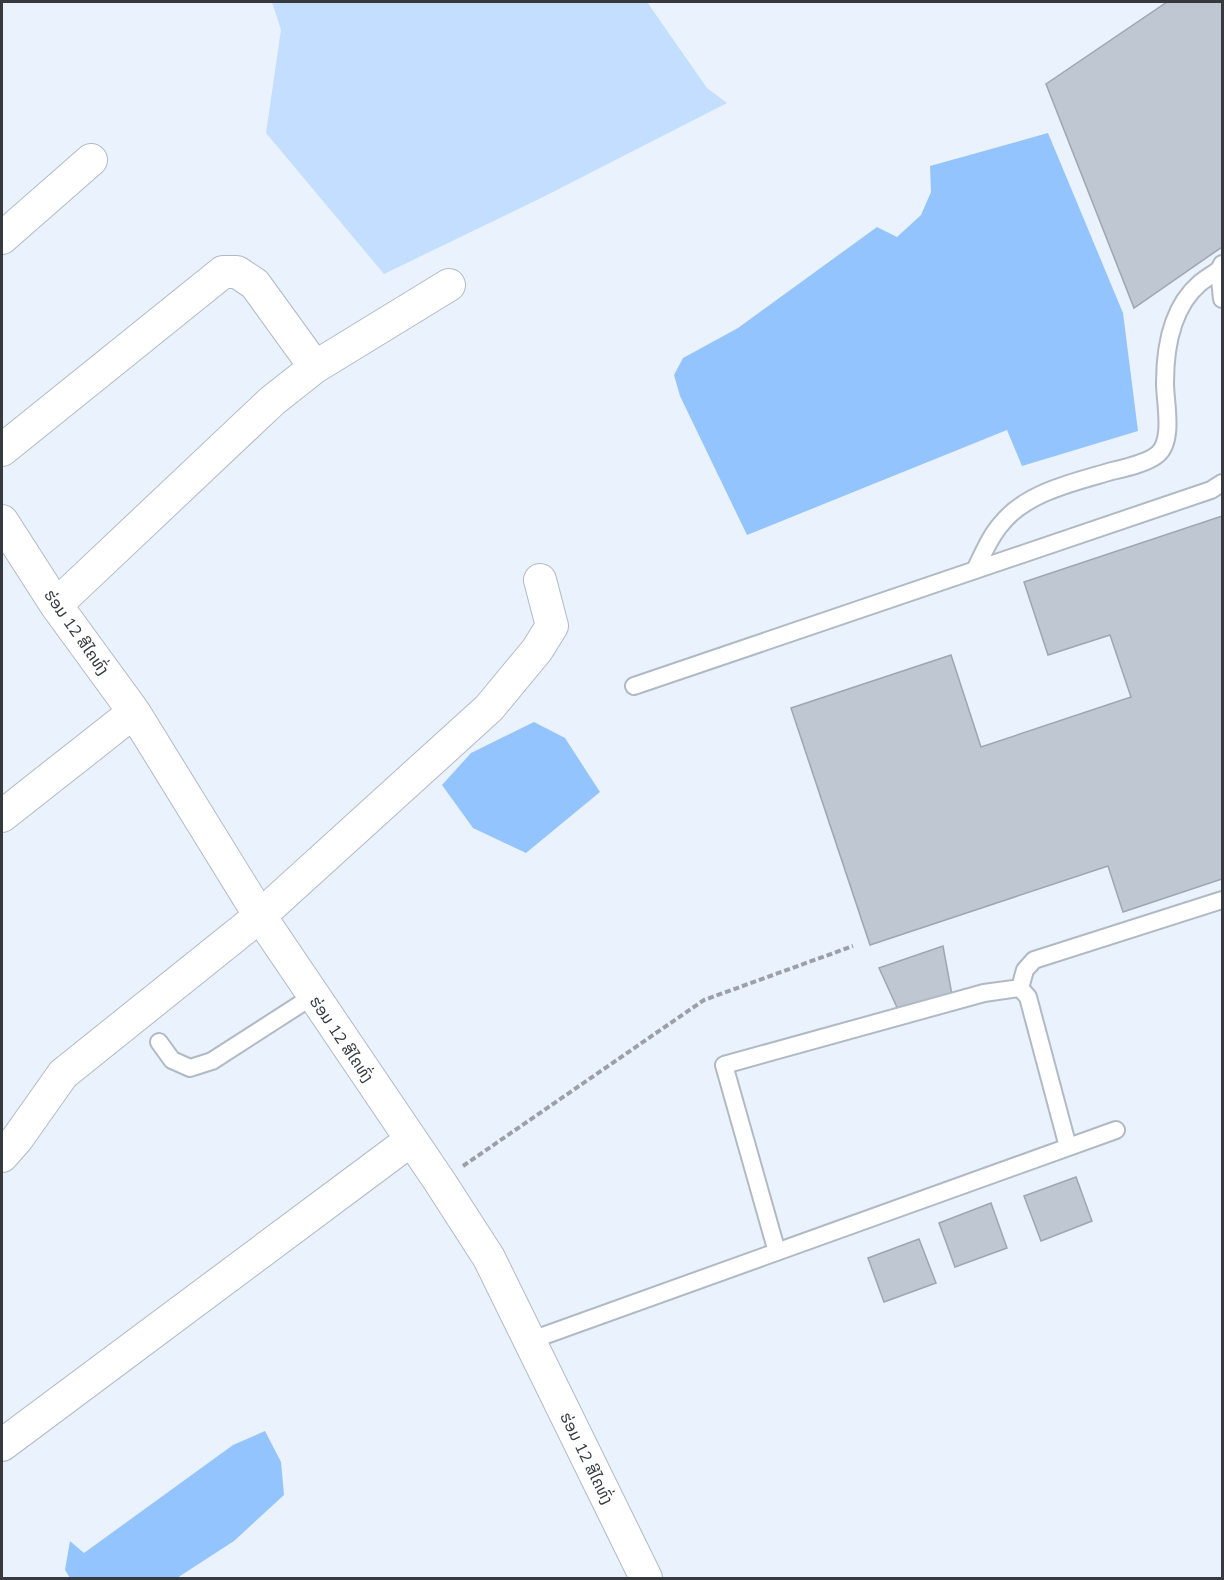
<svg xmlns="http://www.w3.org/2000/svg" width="1224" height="1580" font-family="Mulish,'Noto Sans Lao',sans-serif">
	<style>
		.green { fill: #c3deff }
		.water { fill: #94c4fd }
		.building { fill: #bec7d2; stroke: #9ea7b1; stroke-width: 1.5 }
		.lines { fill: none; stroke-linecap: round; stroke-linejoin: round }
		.service-casing { stroke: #b1bac4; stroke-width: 20 }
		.minor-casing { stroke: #b1bac4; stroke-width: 34 }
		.path { stroke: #9aa1a9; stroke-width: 4; stroke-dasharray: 6 3; stroke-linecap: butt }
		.service { stroke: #fff; stroke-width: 16 }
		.minor { stroke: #fff; stroke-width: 32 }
		.labels { text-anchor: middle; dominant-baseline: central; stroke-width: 4.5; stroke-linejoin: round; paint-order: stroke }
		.street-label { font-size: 16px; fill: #363a3e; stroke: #fefefe }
	</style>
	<rect width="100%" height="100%" fill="#e9f2fd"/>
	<path class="green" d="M272,2H647L707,88L727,103L543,197L384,274L266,133L281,30Z"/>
	<path class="water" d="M1048,133L1123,313L1138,431L1022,466L1007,430L747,535L680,396L674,375L683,358L738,328L877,227L897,237L921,215L931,192L930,166Z
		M534,722L565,738L600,792L526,853L473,828L442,785L471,753Z
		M265,1431L281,1462L284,1495L234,1541L177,1578H70L65,1570L70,1541L84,1553L233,1445Z"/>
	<path class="building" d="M1167,2H1222V247L1134,308L1046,84Z
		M1222,516V879L1123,912L1108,866L870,945L791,708L951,655L981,747L1131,697L1110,635L1048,655L1024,582Z
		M943,946L952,995L900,1014L879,968Z
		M1076,1177L1092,1221L1041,1241L1024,1196Z
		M991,1203L1007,1248L955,1267L939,1223Z
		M919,1239L936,1283L884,1302L868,1258Z"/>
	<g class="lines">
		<defs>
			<path id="service" d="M1222,264L1219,270L1222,299
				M975,570C983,554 990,536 1002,523C1027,492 1075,482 1112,471C1125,468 1148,463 1158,454C1174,440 1165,402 1165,383C1165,348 1172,307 1200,283C1206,278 1213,274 1219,270
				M634,686L1211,490L1222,483
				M1020,988L1025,970L1034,960L1222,900
				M159,1042L172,1060L190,1068L212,1061L313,996
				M777,1252L724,1065L984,993L1020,988L1028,997L1068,1147
				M529,1341L1116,1130"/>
			<path id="minor" d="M2,238L91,160
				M2,450L223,272H237L255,284L315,367
				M2,521L56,605L134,712L260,916L440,1182L489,1258L646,1578
				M56,605L272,401L315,367L449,285
				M2,816L134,712
				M2,1156L17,1139L63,1074L260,916L489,708L537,650L552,626L540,580
				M2,1445L411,1140"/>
		</defs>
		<use href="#service" class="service-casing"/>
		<use href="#minor" class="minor-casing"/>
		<path class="path" d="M463,1166L704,1000L853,946"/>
		<use href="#service" class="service"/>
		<use href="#minor" class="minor"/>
	</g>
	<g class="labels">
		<g class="street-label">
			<text transform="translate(77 632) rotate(55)">ຮ່ອມ 12 ສີໄຄທົ່ງ</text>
			<text transform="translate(342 1039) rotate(56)">ຮ່ອມ 12 ສີໄຄທົ່ງ</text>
			<text transform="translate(587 1458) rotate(64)">ຮ່ອມ 12 ສີໄຄທົ່ງ</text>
		</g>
	</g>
	<rect width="1224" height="1580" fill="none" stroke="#363a3e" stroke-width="6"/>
</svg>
